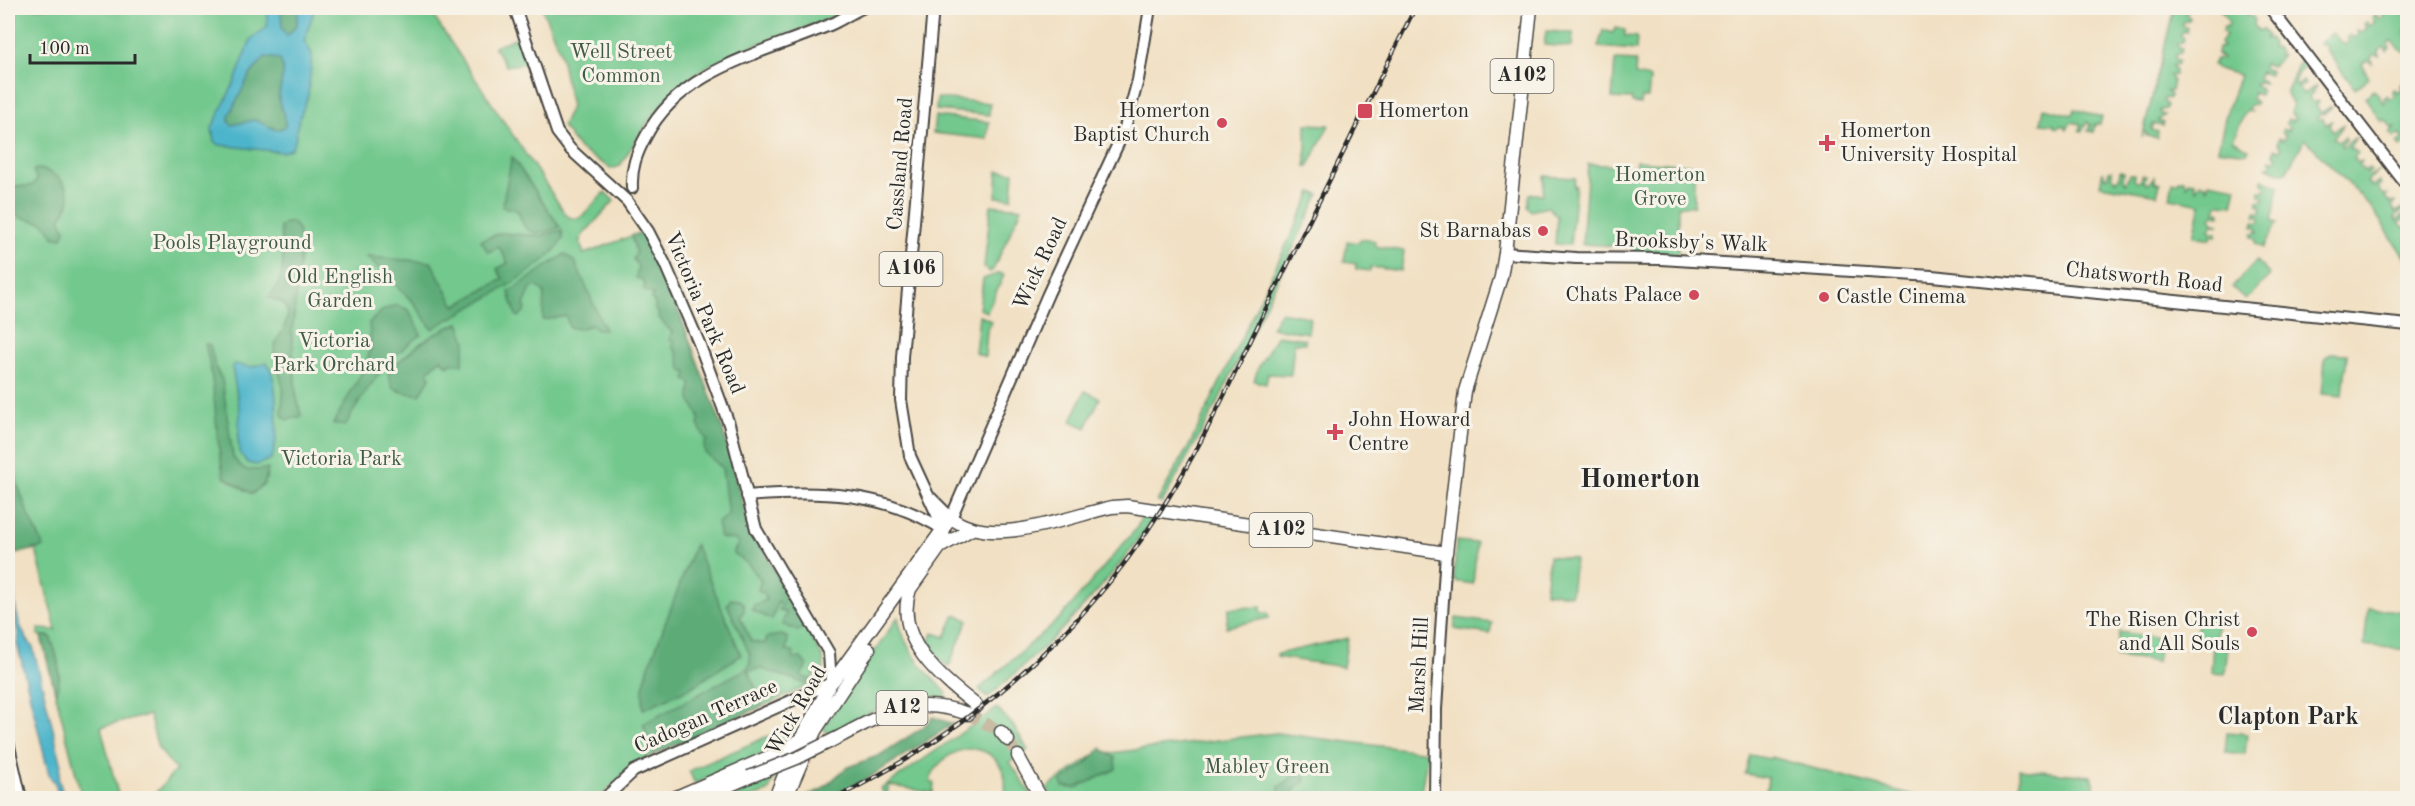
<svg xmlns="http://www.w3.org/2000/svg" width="2415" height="806" font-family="'Old Standard TT',serif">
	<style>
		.green { fill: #72c88d; stroke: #4e7a5c; stroke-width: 1.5 }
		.forest { fill: #5dac78; stroke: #446c52; stroke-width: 1.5 }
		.water { fill: #4db5cb; stroke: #3c707b; stroke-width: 1.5; fill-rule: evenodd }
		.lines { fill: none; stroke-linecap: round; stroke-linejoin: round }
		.highway-tunnel { stroke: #c9bca5; stroke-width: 12; stroke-dasharray: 12 6; stroke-linecap: butt }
		.secondary-casing { stroke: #494642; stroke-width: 14 }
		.primary-casing { stroke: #494642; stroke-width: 14 }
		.highway-casing { stroke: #494642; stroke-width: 15 }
		.secondary { stroke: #fff; stroke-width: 10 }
		.primary { stroke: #fff; stroke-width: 10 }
		.highway { stroke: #fff; stroke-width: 12 }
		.rail-casing { stroke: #2b2b2b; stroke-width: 4.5 }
		.rail { stroke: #f7f3e8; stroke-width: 2; stroke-dasharray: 7; stroke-linecap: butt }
		.highway-bridge-casing { stroke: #494642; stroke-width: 15; stroke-linecap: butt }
		.highway-bridge { stroke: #fff; stroke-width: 12 }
		.poi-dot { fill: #d1495b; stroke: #f7f3e8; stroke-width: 2 }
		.labels { text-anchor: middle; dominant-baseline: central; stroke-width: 6; stroke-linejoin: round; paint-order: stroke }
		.shield { fill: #f7f3e8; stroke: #686764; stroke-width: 1.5 }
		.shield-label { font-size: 20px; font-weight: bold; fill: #2b2b2b }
		.park-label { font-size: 21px; fill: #405a48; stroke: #f7f3e8 }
		.poi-label { font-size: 21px; fill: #2b2b2b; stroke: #f7f3e8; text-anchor: end }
		.street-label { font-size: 21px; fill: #2b2b2b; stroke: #f7f3e8 }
		.quarter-label { font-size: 24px; font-weight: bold; fill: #2b2b2b; stroke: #f7f3e8 }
		.district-label { font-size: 27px; font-weight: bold; fill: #2b2b2b; stroke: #f7f3e8 }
	</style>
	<rect width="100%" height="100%" fill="#f7f3e8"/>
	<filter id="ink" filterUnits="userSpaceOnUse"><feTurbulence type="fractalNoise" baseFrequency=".0167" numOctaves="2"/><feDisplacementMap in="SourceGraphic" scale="12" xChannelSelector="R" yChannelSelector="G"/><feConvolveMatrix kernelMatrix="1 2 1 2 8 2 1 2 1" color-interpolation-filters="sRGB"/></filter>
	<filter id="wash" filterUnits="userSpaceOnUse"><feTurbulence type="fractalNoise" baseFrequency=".008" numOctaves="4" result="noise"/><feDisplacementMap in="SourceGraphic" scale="24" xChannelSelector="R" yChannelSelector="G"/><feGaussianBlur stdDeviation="1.35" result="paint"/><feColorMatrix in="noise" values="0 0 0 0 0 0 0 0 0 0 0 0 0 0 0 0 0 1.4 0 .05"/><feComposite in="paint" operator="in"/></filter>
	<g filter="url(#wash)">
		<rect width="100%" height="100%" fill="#f1e0c3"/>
		<path class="green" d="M8,8H428L567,216L574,219L580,218L605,192L614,201L582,236L580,243L584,254L642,232L680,315L721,424L748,522L823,658L824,668L819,676L814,675L810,685L637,762L599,798H151L176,770L158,748L149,715L101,727L119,798H82L41,636L38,635V629L56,630L36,550L8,523Z
			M542,8H850C825,23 796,31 769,40C683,70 666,91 620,166L612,169L579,149L562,126L571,107L560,52Z
			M2174,8H2192L2185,13L2190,18L2189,21L2183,22V26L2187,28L2186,32L2182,31L2180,36L2184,38L2183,42L2177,44L2178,48L2182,49L2180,53L2175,55V59L2179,60L2178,64L2172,66L2176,70L2175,75L2169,76L2173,81L2171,91H2166L2170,95L2169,99L2165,98L2163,101L2167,105L2166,109L2160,110L2161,114L2165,115L2158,121L2163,123L2162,126L2153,124L2152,130L2158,132L2157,138L2146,136L2147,133L2143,132L2142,138Z
			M2219,8H2245L2249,12L2246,15L2252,16L2255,20L2254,25L2259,31L2262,29L2267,35L2265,39H2269L2273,44L2272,48H2276L2280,53L2278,55L2282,56L2272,66L2264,64L2263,68L2270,71L2268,75L2261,72L2258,78L2264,83L2257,82L2255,85L2261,91L2260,95L2253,93L2252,99L2257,102L2255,105L2251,104L2248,109L2252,112L2246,111L2233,140L2249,149L2247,153L2218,149L2226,114L2240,75L2218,69L2213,65L2216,59L2222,58L2217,54L2218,48L2223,47L2220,43L2226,34L2223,32L2224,26L2228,27L2229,22Z
			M2392,8H2407L2405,15L2407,27L2405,28L2407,50L2404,52L2392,41L2388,44L2390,48L2387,51L2384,47L2379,51L2380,56L2375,54L2371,57L2372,63L2367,60L2362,64L2369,78L2355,89L2327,51L2326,45L2319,44L2332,33L2344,45L2349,41L2347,37L2350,35L2353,38L2358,35L2357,30L2362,32L2367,28L2364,24L2367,22L2370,26L2375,22L2372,18L2376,15L2379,19L2384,15L2381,11L2384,9L2388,12Z
			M1615,28L1625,30V36L1637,37L1636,50L1598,47L1603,30L1613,33Z
			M1546,31L1573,33L1572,47L1544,45Z
			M517,37L526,63L506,66L494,47Z
			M1615,60L1636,61L1635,75L1650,78L1648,98H1642L1641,104L1632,103V99L1612,98Z
			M2300,60L2305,67L2297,74L2294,84L2296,86L2302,81L2305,84L2298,88L2303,94L2317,86L2309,98L2313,103L2317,101L2319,102L2316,107L2321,113L2332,106L2325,114L2323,113L2317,117L2319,120L2323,118L2326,125L2332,120L2329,125L2333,131L2345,124L2333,138L2339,141L2345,137L2346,140L2341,144L2343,147L2356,137L2349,148L2358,153L2354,157L2357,162L2363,161L2359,164L2364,171L2369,168L2371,171L2367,174L2369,177L2381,170L2367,182L2372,187L2379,182L2381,185L2377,188L2383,195L2388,194L2385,198L2390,203L2395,202L2392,207L2396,212L2407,206L2395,217L2397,220L2404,214L2407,218L2399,222L2404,228L2407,226V261L2371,207L2305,139L2285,174L2267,167L2272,166L2270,159L2274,161L2277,157L2273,153L2275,149L2279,151L2281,148L2277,142L2279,138L2283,140L2286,135L2282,133L2283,129L2288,131L2290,128L2286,123L2288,119L2292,121L2295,118L2290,113L2293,104L2286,94Z
			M2407,79V146L2405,143L2400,147L2397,143L2402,139L2401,135L2393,137L2390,133L2395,127L2392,128L2385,119L2381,122L2365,97L2374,90L2384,103L2386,101L2384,98L2387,95L2390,99L2395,95L2392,91L2395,89L2398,92L2403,88L2400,85Z
			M937,98L990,103L989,115L936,110Z
			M2044,108L2072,115L2074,109L2102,117L2100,124H2095L2093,132L2088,131L2090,125L2087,122L2082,131L2079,130L2081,124L2071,122L2067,130L2064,125L2056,128L2053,124L2041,123Z
			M935,116L989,122L987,139L933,133Z
			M1306,124L1329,125L1308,167L1306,166Z
			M1636,161L1694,165V206H1678V255L1632,253L1631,247L1582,244L1588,164L1635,167Z
			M998,171L1014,172L1012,198L996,197Z
			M2103,171L2104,176L2107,178L2109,171H2112V177L2116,180L2119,178L2120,171L2124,172L2123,179L2126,183L2130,174H2134V180L2137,182L2141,181L2142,175L2146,176L2144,182L2149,183L2154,177V182L2160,184L2157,195L2100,185Z
			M1544,176L1575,178L1574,187L1576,186L1570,245L1555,244L1557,216L1548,207L1531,211L1527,207L1529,194H1543Z
			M2262,179L2279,186L2272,221L2277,223L2263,248L2255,243L2256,238L2251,237L2252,233L2258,232L2257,228L2253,227L2254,222L2258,223L2260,220V217L2255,216L2256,212L2260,213L2262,206L2258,205V201L2264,200V196L2260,195V191H2265L2266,186L2262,184Z
			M2179,180H2184L2187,186L2189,181L2195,182L2196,189L2200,183L2206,184L2207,189L2209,182L2237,187L2233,205L2218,204L2216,210L2221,212L2220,215L2214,214L2211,217L2213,223L2219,224L2212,225L2210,231L2217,233V236L2211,235V239L2194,236L2201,204L2170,198L2173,182H2178Z
			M1312,192L1319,195L1215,408L1162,503L1157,502L1191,442Z
			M991,205L1022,208L993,270L990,272L984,267Z
			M1360,239L1375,241V246L1404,251L1401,271L1371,267L1370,271L1356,269V264L1344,262L1347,241L1359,243Z
			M2256,261L2270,275L2246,300L2232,287Z
			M1000,273L1004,275L987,312L979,309L983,279Z
			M1280,312L1310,317L1308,333L1271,328Z
			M979,315L991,321L987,330L985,357L975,353Z
			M1277,335L1305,339V343H1294L1291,375L1268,374L1266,384L1254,381L1258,368Z
			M2331,353L2347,354L2343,396L2322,394L2325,358Z
			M1085,391L1100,398L1086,428L1071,421Z
			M1143,514L1155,517C1105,589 1054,641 987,698L979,689L1062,616L1136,529Z
			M1456,541L1477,543L1473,584L1454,581Z
			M1549,556L1575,559L1571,595L1545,592Z
			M1261,607V613H1268L1269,618L1226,627L1229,608Z
			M2368,608L2407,612V650L2364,645Z
			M955,615L968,620L949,666L942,663L929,644L933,633L945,637Z
			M2201,615L2218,617L2215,645L2228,646L2225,674L2211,673L2213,644L2196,642L2198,619Z
			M898,617C903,648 925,672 947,693L945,698C899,691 867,714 830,736L823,728Z
			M1456,618L1492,623L1490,634L1454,629Z
			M2119,632L2161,638L2157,662L2116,657Z
			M1348,638L1343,667L1277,657V654Z
			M997,708L1012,724L1028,750L1010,762L1031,794L1026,798H1006C1004,789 1008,778 1001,767C982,734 937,751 930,782L934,783L933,793L889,785L887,795L884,794L881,789Z
			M793,725L796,731L786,743L695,784L689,771Z
			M2227,732L2247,734L2245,754L2225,752Z
			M1276,733L1428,752L1420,798H1052L1047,788L1094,755Z
			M1750,755L1770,759L1771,757L1924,798H1765L1768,778L1745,774Z
			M2019,769L2091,776L2097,797L2020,798Z
			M777,771L768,792L749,798H737L742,785Z"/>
		<path class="forest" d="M281,8H298L297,25L287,36L282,31Z
			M265,57L279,59C288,71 279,85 279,98C279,108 288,116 285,127L276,130L255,120L232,125L229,122V116L249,76Z
			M512,157L560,227C548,231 531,239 523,224C521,219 520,215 517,210L502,207Z
			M36,169C52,169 70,183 69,200C69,207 64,213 60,218L65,230L62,238L55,237L44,223L19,217L13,208L12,189L16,186C24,186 33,189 37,179L33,171Z
			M292,222L298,229L301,247L292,334L296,393L301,416L288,420L283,417C280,408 284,399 283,389C282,376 270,356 276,343C281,332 287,325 288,313L283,303L268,297C288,282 283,248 280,227L285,223Z
			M562,230L563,239C544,272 465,309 432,329L414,303L367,257L431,262L455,306L503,279L497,269L508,263L499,247L488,252L481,240L501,233L541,236Z
			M642,232L680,315L721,424L748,522L806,627L798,631L782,624L786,613L779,610L782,604L778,601L772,620L752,610L754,605L766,600L764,593L758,590L761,580L748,564L733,553L738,544L736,540L720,538L717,523L728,515L722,468L705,453L704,444L707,441L698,425C702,415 694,408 690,400L691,382L685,380L687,373L682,371L677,353L672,346L674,342L669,340L672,332L658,317L659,312L655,311V304L651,298L654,295L643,290L645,286L643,280L636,278L638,266L633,259L636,253L631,236Z
			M565,254L575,262L605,330H598L592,325L578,329L569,327L566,316L543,320L544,292L537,286L531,288L524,305L526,309L519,317L516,315L509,292Z
			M397,305L409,310L421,335C387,358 365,390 345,426L333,424L366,365L371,346L369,323L383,310Z
			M459,323L466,341L462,365L450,363L448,366L441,359L428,371L430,378L420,395L402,392L392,387L388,373C408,351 431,333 459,323Z
			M205,344L210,345L216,369L222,379L233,457C246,475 249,470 268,469L265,483L252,494L224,477C214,434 217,387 205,344Z
			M8,456L27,511L44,547L15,554L8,524Z
			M695,544L741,655L690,688L643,709V688L648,669Z
			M731,599L739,600L744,604V610L740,617L751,641L764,644L768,637L782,635L788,638L786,651L794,652L793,659L801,658L807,665L801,676L812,680L810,685L762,669L748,670L763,706L655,754L643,724L746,669L750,664V655L727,604Z
			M41,636H50C58,657 63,674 56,695Z
			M933,717L953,724L865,780L827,798H801L821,790L846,768L880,755L922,728Z
			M1101,748L1115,758L1116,769L1076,788L1063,787L1061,781L1086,764Z
			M1295,775L1304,776L1305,781L1295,789L1291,798H1278L1279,787Z"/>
		<path class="water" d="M267,8H281L282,28L287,36L297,25L298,8H315L304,41L312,54L308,96L298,123L295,141L291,149L282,152L220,145L214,142L212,128L235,81L251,39L267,27ZM265,57L279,59C288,71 279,85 279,98C279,108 288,116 285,127L276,130L255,120L232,125L229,122V116L249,76Z
			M267,363C278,377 280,442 271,459L256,465L248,463L241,455L238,441L240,412L232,367L234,364L251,367Z
			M8,543C16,575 8,620 33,647L61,762L59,780L64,798H59L55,783L49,775L17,643L19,638L8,591Z"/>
	</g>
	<g filter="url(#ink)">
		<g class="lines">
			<path class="highway-tunnel" d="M968,714L1001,732
				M1008,740L1018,756"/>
			<defs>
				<path id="secondary" d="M2270,8L2408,187
					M632,188C631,169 636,154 646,136C683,66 767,53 834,23C843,19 852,12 862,8
					M1505,253L1576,258L1661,259L1932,276L2408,325
					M747,496C817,490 883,491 944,530
					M951,518L1048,294L1124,131L1138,80L1150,8
					M8,742L21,798
					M605,798L634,771L831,683
					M1435,798L1436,709L1446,553"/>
				<path id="primary" d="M515,8L557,132L570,149L627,201L648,231L665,264L699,343L729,424L756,529L829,653L831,683
					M933,8L902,357L901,400L910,456L944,530
					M931,498L951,518"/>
				<path id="highway" d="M940,547L972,529
					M910,589C893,640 941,678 977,706
					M908,592L940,547L944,530
					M833,681L951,518C993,549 1066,517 1112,507L1127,506L1446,553L1465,391L1501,277L1505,253L1531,8
					M1001,732L1008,740
					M841,736C886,712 917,695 968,714
					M1018,756L1041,798
					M674,798L780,752L800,740
					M700,798L749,777
					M775,798L792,755L831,683
					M786,798L815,731L869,649"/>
			</defs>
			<use href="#secondary" class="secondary-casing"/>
			<use href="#primary" class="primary-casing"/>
			<use href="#highway" class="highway-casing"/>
			<use href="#secondary" class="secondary"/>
			<use href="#primary" class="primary"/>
			<use href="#highway" class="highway"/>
			<defs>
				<path id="rail" d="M835,798C964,735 1080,637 1157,516C1203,445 1237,368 1274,292C1321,197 1368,103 1415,8"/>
			</defs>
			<use href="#rail" class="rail-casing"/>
			<use href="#rail" class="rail"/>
			<defs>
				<path id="highway-bridge" d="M749,777L797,758L841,736"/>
			</defs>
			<use href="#highway-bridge" class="highway-bridge-casing"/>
			<use href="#highway-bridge" class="highway-bridge"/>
		</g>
	</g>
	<g class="poi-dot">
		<rect x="1357" y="103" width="16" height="16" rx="3"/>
		<circle cx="1222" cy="123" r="6"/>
		<path d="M1824 134h6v6h6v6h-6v6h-6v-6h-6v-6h6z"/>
		<circle cx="1543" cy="231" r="6"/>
		<circle cx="1694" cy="295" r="6"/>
		<circle cx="1824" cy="297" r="6"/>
		<path d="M1332 423h6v6h6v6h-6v6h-6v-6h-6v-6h6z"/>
		<circle cx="2252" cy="632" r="6"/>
	</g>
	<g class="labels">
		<g class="shield">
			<rect x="1490.5" y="59" width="63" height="34" rx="4.5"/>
			<rect x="879.5" y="252" width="63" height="34" rx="4.5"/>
			<rect x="1249.5" y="513" width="63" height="34" rx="4.5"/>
			<rect x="876.5" y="691" width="51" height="34" rx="4.5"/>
		</g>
		<g class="shield-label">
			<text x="1522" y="76">A102</text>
			<text x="911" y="269">A106</text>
			<text x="1281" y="530">A102</text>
			<text x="902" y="708">A12</text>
		</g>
		<g class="park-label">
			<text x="621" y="52">Well Street<tspan x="621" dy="24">Common</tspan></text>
			<text x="1660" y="175">Homerton<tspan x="1660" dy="24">Grove</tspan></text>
			<text x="232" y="243">Pools Playground</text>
			<text x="340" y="277">Old English<tspan x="340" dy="24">Garden</tspan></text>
			<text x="334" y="341">Victoria<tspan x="334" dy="24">Park Orchard</tspan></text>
			<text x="341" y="459">Victoria Park</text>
			<text x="1267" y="767">Mabley Green</text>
		</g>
		<g class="poi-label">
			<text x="1210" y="111">Homerton<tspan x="1210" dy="24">Baptist Church</tspan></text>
			<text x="1378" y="111" text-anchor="start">Homerton</text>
			<text x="1840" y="131" text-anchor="start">Homerton<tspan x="1840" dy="24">University Hospital</tspan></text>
			<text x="1531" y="231">St Barnabas</text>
			<text x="1682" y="295">Chats Palace</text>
			<text x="1836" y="297" text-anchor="start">Castle Cinema</text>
			<text x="1348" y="420" text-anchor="start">John Howard<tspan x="1348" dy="24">Centre</tspan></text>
			<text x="2240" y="620">The Risen Christ<tspan x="2240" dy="24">and All Souls</tspan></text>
		</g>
		<g class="street-label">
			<text transform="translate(901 164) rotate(-85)">Cassland Road</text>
			<text transform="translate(1691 243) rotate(2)">Brooksby's Walk</text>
			<text transform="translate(1041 264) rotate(-65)">Wick Road</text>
			<text transform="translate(2144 278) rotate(6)">Chatsworth Road</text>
			<text transform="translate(704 313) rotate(67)">Victoria Park Road</text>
			<text transform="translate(1420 665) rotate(-87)">Marsh Hill</text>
			<text transform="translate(797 711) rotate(-60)">Wick Road</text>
			<text transform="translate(706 717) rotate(-24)">Cadogan Terrace</text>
		</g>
		<g class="quarter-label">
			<text x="2288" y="718">Clapton Park</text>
		</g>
		<g class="district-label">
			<text x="1640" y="479">Homerton</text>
		</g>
	</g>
	<rect width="2415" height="806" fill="none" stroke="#f7f3e8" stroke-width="30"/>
	<path d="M30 54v9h105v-9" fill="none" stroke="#2b2b2b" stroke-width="3"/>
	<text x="39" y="54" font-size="18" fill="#2b2b2b" stroke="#f7f3e8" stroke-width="4.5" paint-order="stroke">100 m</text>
</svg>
